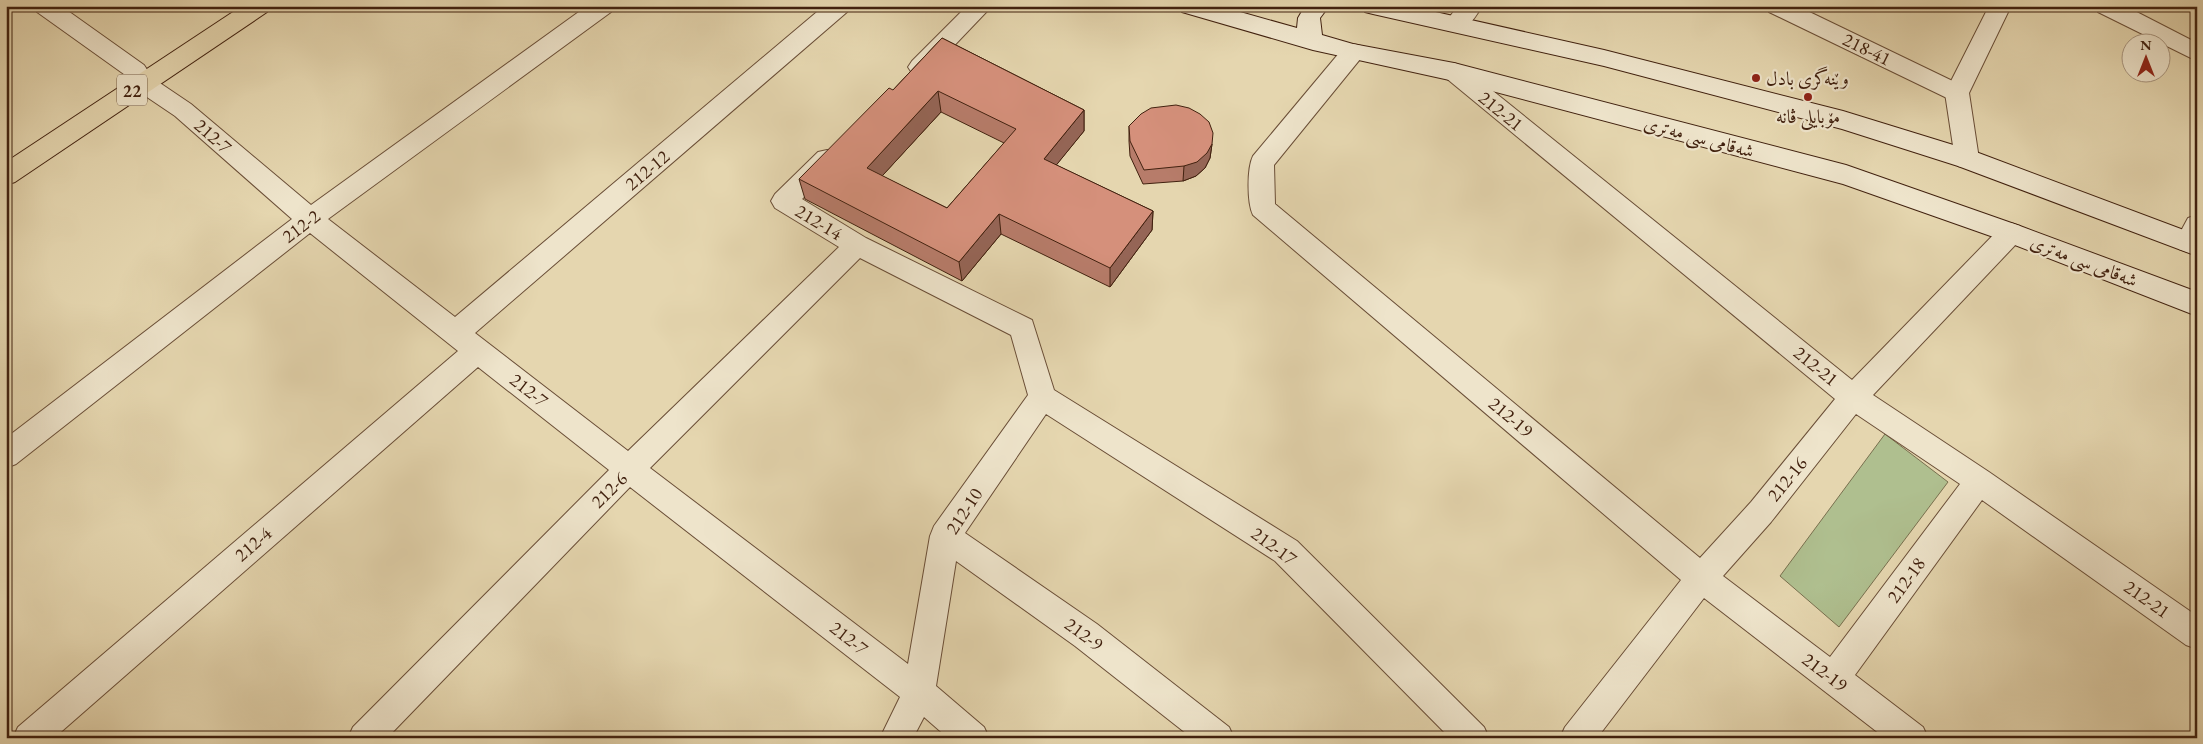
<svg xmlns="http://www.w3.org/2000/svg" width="2203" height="744" font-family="'EB Garamond',Amiri,serif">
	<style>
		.green { fill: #afbf8f; stroke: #78704f }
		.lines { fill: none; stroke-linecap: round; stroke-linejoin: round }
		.minor-casing { stroke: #6a4e37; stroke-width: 2 }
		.tertiary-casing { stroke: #6a4e37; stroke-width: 2 }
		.secondary-casing { stroke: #41210f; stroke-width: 2 }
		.primary-casing { stroke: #41210f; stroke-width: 2 }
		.minor { fill: #eee4cb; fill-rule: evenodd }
		.tertiary { fill: #eee4cb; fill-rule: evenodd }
		.secondary { fill: #eee4cb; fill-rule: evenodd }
		.primary { fill: #e5d6af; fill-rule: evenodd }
		.wall { fill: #b77c6a; stroke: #41210f; fill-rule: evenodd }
		.shaded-wall { fill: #956556; stroke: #41210f }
		.building { fill: #d5907b; stroke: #41210f; fill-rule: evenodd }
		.poi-dot { fill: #8f2418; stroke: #eee4cb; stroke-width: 2 }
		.labels { text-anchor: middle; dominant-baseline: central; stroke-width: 4.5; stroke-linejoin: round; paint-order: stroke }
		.shield { fill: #eee4cb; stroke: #755c47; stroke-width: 1 }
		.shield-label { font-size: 18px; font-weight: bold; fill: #41210f }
		.street-label { font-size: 19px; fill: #41210f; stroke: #eee4cb }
		.poi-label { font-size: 19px; fill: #41210f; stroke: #eee4cb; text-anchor: start }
	</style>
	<rect width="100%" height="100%" fill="#e5d6af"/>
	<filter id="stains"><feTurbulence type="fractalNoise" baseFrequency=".004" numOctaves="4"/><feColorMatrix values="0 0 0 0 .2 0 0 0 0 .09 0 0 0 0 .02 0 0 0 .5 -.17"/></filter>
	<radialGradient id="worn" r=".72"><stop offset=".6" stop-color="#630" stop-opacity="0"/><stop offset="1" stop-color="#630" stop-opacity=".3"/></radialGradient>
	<path class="green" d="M1885,434L1948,482L1839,627L1780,576Z"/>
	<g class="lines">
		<defs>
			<path id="minor" d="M34,6H61L144,65L148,71L145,75L151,77L191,104L311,205L587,6H614L611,12L328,219L455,317L824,6H850L847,12L475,333L628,451L839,247L775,208L771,201L775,194L818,152L827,150L836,152L839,159L836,166L802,199L866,238L1032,320L1054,390L1297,541L1484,727L1489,738H1450L1275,561L1046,414L965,533L1097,624L1229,727L1234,738H1192L1075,646L956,561L936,686L984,727L989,738H948L924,717L913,738H880L900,697L630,487L387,738H348L353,727L609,470L478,367L54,738H13L18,727L458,351L310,233L16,464L6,468V438L292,219L175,116L135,89L131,83L134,79L128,77L37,12ZM860,258L1011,335L1028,395L934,526L930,536L908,664L650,468Z
				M967,6H992L928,73L920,75L912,73L908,67L912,61Z
				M1458,6H1482C1474,20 1464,35 1447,30L1444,24Z
				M1766,6H1797L1965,87L1969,93L1965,99L1957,102L1949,99L1769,12Z
				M2095,6H2125L2197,43V61L2098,12Z
				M1353,44L1361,46L1365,52L1361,58L1274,165L1275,204L1700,558L1751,502L1835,399L1446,78L1442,72L1446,66L1454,63L1462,66L1852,380L2002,226L2011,223L2020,226L2024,233L2020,240L1873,395L1989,472L2197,616V649L2186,645L1982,500L1855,675L1923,727L1928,738H1885L1704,598L1597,738H1560L1565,727L1681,580L1253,215C1247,203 1247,168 1253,156L1345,46ZM1856,414L1960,484L1830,657L1723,576L1771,522Z
				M2197,215V249L2188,252L2179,249L2175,242L2188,218Z"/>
			<path id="tertiary" d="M1989,6H2011L1969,93L1979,159L1976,166L1967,168L1958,166L1955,159L1945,93Z"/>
			<path id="secondary" d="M1179,6H1219L1297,28L1298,18L1305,6H1329L1320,18L1322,35L1353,44L1454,63L1846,165L2020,226L2192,290L2197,292V316L2002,240L1843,184L1454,81L1313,50L1182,12Z
				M1362,6H1409L1604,50L1843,111L1976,152L2197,235V256L1958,166L1842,129L1604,66L1373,14L1365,12Z"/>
			<path id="primary" d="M242,6H270L267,12L15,182L6,185V162Z"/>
		</defs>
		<use href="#minor" class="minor-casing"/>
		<use href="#tertiary" class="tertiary-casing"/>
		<use href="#secondary" class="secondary-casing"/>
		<use href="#primary" class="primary-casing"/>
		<use href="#minor" class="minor"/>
		<use href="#tertiary" class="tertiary"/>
		<use href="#secondary" class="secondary"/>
		<use href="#primary" class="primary"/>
	</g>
	<path class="wall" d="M942,38L1084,110V131L1056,165L1153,211L1152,230L1110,287L1001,234L962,281L805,199L799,179L893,90ZM941,112L1004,143L947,208L882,176Z
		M1129,126L1212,144L1210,158L1205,168L1196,176L1183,181L1143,184L1130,156L1129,141Z"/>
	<path class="shaded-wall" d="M938,91L941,112L872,187L867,168Z
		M1084,110V131L1045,179L1044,159Z
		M1212,144L1210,158L1205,168L1196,176L1183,181L1184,166Z
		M1153,211L1152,230L1110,287V268Z
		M999,214L1001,234L962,281L959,262Z"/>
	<path class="building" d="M942,38L1084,110L1044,159L1153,211L1110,268L999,214L959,262L799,179L889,88L893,90ZM938,91L1016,129L947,208L867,168Z
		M1176,105L1189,108L1200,114L1209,122L1213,133L1212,144L1207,153L1197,162L1184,166L1144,170L1130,141L1129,126L1141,114L1151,108Z"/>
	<g class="poi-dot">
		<circle cx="1756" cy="78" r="5"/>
		<circle cx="1808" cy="97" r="5"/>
	</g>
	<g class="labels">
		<rect class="shield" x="117" y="74.5" width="30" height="31" rx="4"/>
		<g class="shield-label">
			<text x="132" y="90">22</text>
		</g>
		<g class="street-label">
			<text transform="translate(1867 49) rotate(26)">218-41</text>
			<text transform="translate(1501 111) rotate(39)">212-21</text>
			<text transform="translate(213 136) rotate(41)">212-7</text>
			<text transform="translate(1699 137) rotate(15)">شەقامی سی مەتری</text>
			<text transform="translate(647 170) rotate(-40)">212-12</text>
			<text transform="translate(819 222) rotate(31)">212-14</text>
			<text transform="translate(301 226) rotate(-37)">212-2</text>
			<text transform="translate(2084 261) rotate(21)">شەقامی سی مەتری</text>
			<text transform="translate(1816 366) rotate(39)">212-21</text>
			<text transform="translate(529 390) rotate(38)">212-7</text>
			<text transform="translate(1511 417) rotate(40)">212-19</text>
			<text transform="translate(1787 479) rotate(-51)">212-16</text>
			<text transform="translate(609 490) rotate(-45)">212-6</text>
			<text transform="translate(964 511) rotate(-57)">212-10</text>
			<text transform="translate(253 544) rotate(-41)">212-4</text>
			<text transform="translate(1274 546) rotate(36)">212-17</text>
			<text transform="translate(1906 580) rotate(-54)">212-18</text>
			<text transform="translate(2147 599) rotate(35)">212-21</text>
			<text transform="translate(1084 634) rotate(36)">212-9</text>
			<text transform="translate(849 638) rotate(38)">212-7</text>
			<text transform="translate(1825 672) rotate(37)">212-19</text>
		</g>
		<g class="poi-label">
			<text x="1766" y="78">وێنەگری بادل</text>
			<text x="1808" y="116" text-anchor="middle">مۆبایلی ڤانە</text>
		</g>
	</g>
	<rect width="2203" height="744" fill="none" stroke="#e5d6af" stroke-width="25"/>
	<rect x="8" y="8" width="2188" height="729" fill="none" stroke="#41210f" stroke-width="2.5"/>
	<rect x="12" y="12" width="2178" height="719" fill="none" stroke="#41210f"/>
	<g transform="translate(2146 58)"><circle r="24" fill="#eee4cb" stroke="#a99680"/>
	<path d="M0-4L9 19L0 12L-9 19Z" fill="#8f2418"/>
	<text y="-8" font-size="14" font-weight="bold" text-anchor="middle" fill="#41210f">N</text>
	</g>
	<rect width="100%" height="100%" filter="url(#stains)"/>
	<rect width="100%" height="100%" fill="url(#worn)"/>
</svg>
